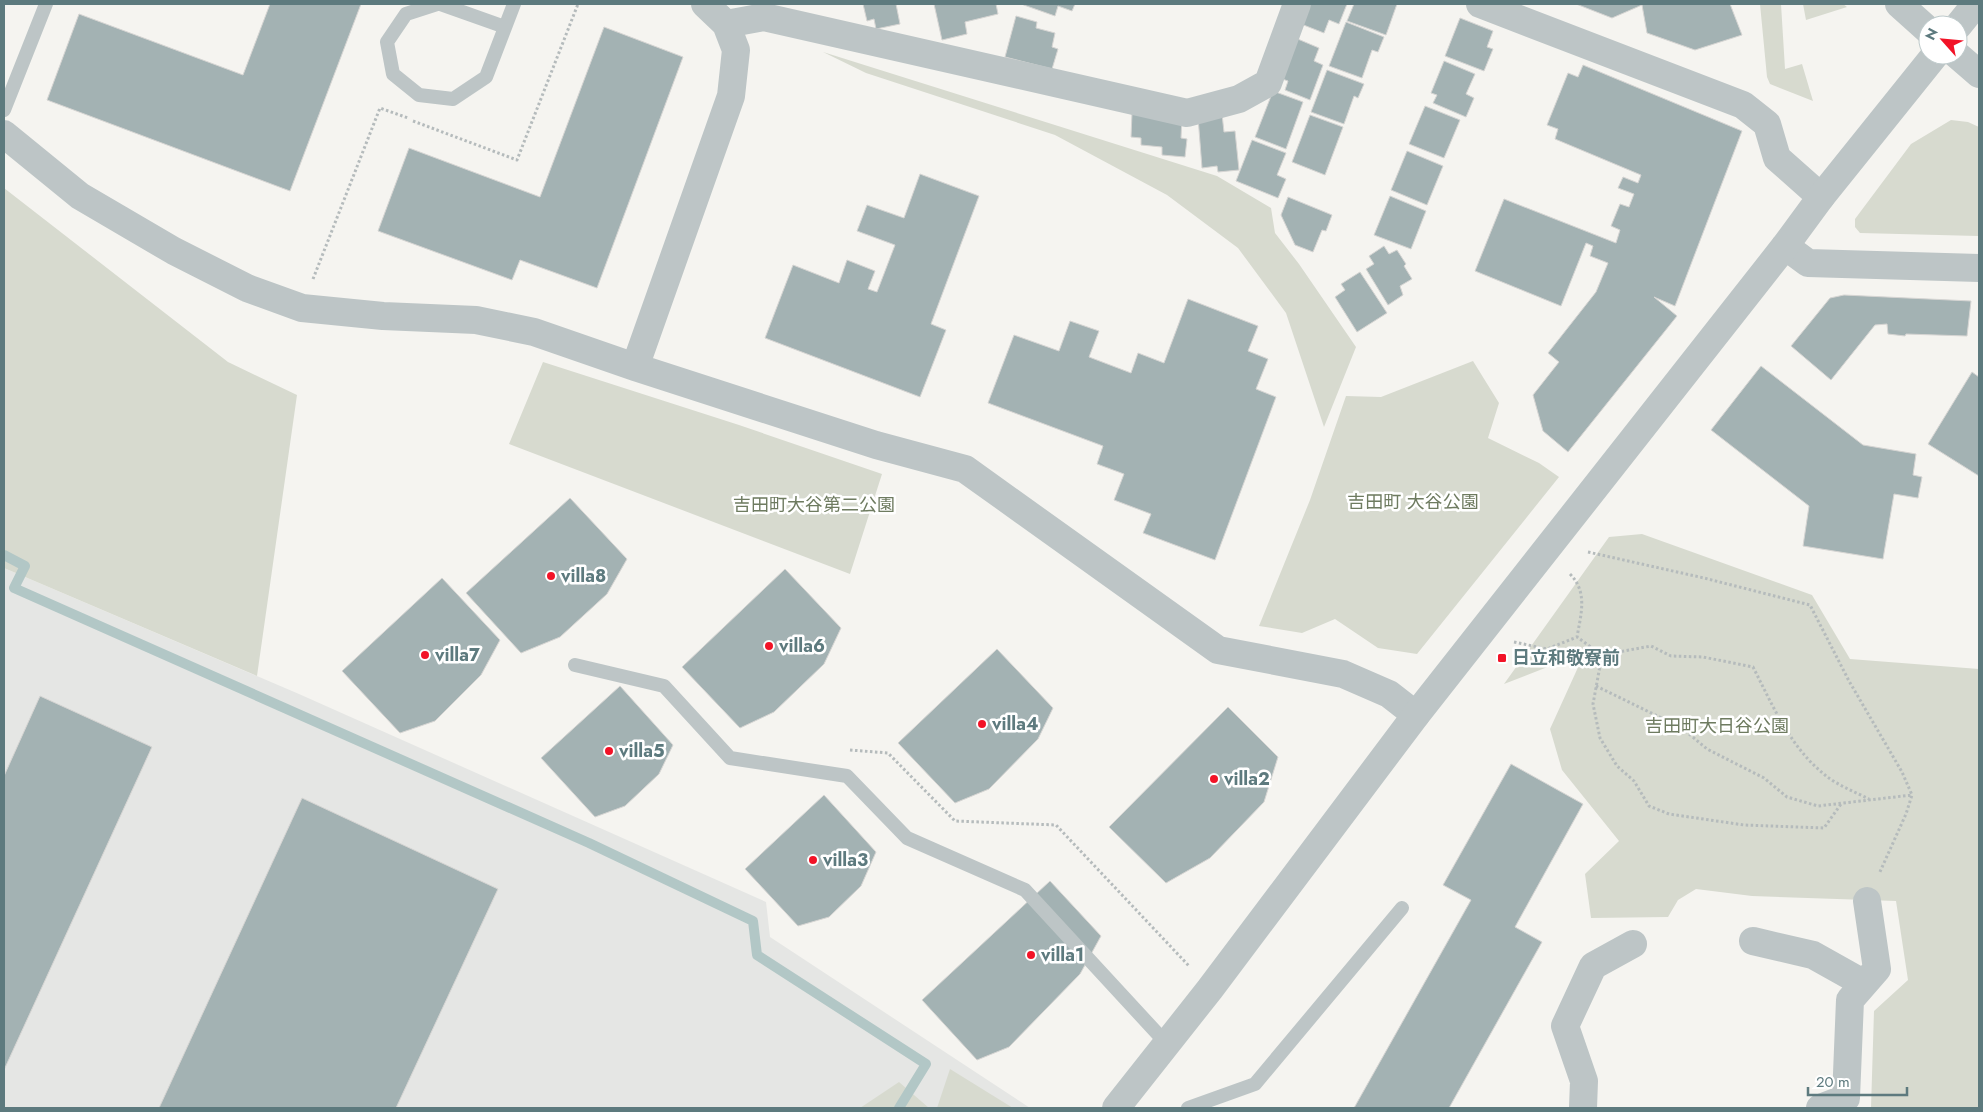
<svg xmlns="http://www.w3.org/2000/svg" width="1983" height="1112" font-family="Jost,'Noto Sans JP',sans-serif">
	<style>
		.built { fill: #e5e6e4 }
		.green { fill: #d7dacf }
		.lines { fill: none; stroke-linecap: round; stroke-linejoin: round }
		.stream { stroke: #b2c7c6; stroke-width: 10 }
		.building { fill: #a3b2b3; stroke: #d6d5d3 }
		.path { stroke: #b5bbbc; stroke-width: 3; stroke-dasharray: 2.5 2.5; stroke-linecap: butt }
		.service { stroke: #bdc5c6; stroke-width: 14 }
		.minor { stroke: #bdc5c6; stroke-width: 28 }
		.tertiary { stroke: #bdc5c6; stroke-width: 28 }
		.poi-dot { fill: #f21327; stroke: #fff; stroke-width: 2 }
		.labels { text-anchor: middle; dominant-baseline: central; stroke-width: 5; stroke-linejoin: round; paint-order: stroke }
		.park-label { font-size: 18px; fill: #6e7b60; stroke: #fff }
		.poi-label { font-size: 18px; font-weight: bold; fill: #5d7a7e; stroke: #fff; text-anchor: start }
	</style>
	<rect width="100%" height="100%" fill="#f5f4f0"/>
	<path class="built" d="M4,568L299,694L766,902L770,937L1030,1108H4Z"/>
	<path class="green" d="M1760,4H1781L1785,69L1802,64L1813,101L1770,84L1767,77Z
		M1803,4H1843L1847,7L1806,20Z
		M823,52L1217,176L1271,208L1275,233L1299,264L1356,347L1324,427L1286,313L1238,248L1167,195L1055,135L866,73Z
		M1951,120L1968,122L1979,127L1978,236L1860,233L1855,227V219L1911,144Z
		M4,188L228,362L297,395L257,676L4,568Z
		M1473,361L1499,403L1488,438L1539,463L1559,477L1417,654L1378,648L1335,619L1302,633L1259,626L1310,500L1346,396L1381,397Z
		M543,362L739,425L882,474L850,574L509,444Z
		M1642,534L1812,595L1850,659L1979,669V1108H1871L1874,1011L1908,980L1896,901L1752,896L1696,889L1678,900L1668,917L1591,918L1585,874L1619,841L1562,770L1550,729L1580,663L1568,659L1504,684L1609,537Z
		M950,1069L1013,1108H937Z
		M899,1082L929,1108H860Z"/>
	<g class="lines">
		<path class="stream" d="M4,555L25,566L14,588L589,843L753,921L757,955L926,1064L899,1108"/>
	</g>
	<path class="building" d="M270,4H361L290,191L47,100L79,14L243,75Z
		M863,4H896L900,24L876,29L874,19L867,21Z
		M934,4H996L998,14L965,22L967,34L942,40Z
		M1021,4H1075L1072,11L1058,6L1055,16Z
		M1308,4H1347L1339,24L1329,20L1324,33L1301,24Z
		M1354,4H1397L1386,35L1347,21Z
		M1576,4H1730L1742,35L1695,50L1647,33L1642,5L1612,18Z
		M1016,16L1037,22L1036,28L1055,33L1052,47L1058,49L1052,69L1005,57Z
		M1460,18L1493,31L1487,47L1493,49L1484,71L1445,56Z
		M1346,22L1384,37L1378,52L1372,50L1362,78L1329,66Z
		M604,27L683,57L597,288L520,260L512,280L378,231L409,148L540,197Z
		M1293,37L1319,48L1314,61L1323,65L1310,100L1285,90L1288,81L1277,77Z
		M1444,61L1475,74L1466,94L1474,98L1466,117L1433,103L1437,95L1431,93Z
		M1583,65L1742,131L1675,306L1654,297L1677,316L1568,452L1543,431L1533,395L1559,362L1548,353L1596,292L1608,263L1590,256L1593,246L1586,243L1561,306L1475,271L1504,199L1616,243L1620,230L1611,226L1620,204L1629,207L1634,194L1618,188L1623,177L1638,183L1641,175L1555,139L1558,129L1547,125L1568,73L1578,77Z
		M1327,70L1364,84L1358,98L1354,96L1344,124L1311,112Z
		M1273,91L1303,102L1286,149L1255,137Z
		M1425,106L1460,120L1444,158L1409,144Z
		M1132,113L1182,116L1181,138L1187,139L1185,157L1162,155V147L1141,145V138L1131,137Z
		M1222,114L1224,132L1235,131L1239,170L1218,172L1217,166L1202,168L1198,117Z
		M1310,115L1343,127L1325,175L1292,162Z
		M1252,140L1286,153L1277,175L1286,179L1278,198L1236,181Z
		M1407,151L1443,166L1427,205L1391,190Z
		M920,174L979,196L931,324L946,330L920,397L765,338L793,265L839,283L847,260L875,271L868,289L877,292L895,245L857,231L867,205L904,218Z
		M1390,196L1426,211L1411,249L1374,235Z
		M1288,197L1332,215L1326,231L1322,230L1313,252L1295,245L1281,215Z
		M1384,246L1389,254L1397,250L1406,264L1404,266L1412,279L1400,286L1403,295L1388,305L1366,269L1374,264L1369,256Z
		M1360,272L1387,313L1357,332L1335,297L1345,290L1341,284Z
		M1844,295L1971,301L1967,336L1906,334L1905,336L1888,334L1887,324L1875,325L1831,380L1791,346L1830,298Z
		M1188,299L1258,326L1248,351L1268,359L1256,389L1276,397L1215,560L1143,533L1151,514L1114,500L1124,474L1097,464L1103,446L988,403L1014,335L1059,351L1070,321L1099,331L1089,357L1131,373L1138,353L1164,363Z
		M1761,366L1863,445L1916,454L1913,475L1922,477L1918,498L1894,494L1883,559L1803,546L1809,506L1711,430Z
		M1972,372L1979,377V476L1928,444Z
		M570,498L627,559L607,594L560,637L521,653L466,593Z
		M785,569L841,628L824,664L774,712L740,728L682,667Z
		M442,578L500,640L481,675L435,721L400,733L342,671Z
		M997,649L1053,708L1038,739L989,789L955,803L898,743Z
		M620,686L673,745L659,774L625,806L595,817L541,758Z
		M40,696L152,747L4,1070V776Z
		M1228,707L1278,757L1264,802L1210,858L1166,883L1109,827Z
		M1511,764L1583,804L1515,927L1542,942L1449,1108H1354L1471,900L1443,885Z
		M824,795L876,852L861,886L829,917L798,926L745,869Z
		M302,798L498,889L396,1108H159Z
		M1050,881L1101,936L1080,974L1009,1047L977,1060L922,1000Z"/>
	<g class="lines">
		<path class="path" d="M413,121L517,160L578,4
			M313,279L380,108L408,118
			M1588,552L1704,578L1810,605L1849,681L1902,772L1912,795L1906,814L1879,874
			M1570,574C1588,592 1581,614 1577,637
			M1514,642L1547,649L1577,637L1602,655L1593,704L1600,738L1617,766L1634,781L1649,806L1669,814L1744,825L1824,828L1841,804
			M1602,655L1651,646L1671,656L1703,657L1753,667C1773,706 1790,747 1825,775C1837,785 1855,792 1869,799
			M1596,686L1682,728L1707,749L1764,778L1787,797L1818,806L1912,795
			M850,750L888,753L955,821L1056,825L1189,966"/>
		<path class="service" d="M437,4L406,14L387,42L393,74L419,95L453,99L486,77L514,4
			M440,4L505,27
			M4,110L46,4
			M575,665L664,686L730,758L847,776L907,838L1025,890L1167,1044
			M1188,1108L1255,1084L1402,908"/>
		<path class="minor" d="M1480,4L1743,105L1767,124L1777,158L1821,197
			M726,24L764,17L1187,113L1239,99L1268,83L1297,4
			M4,134L80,196L174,251L247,288L302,308L383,316L476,320L534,332L635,367L876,445L965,469L1218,650L1343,674L1389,694L1416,715
			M1785,246L1808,263L1979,268
			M635,367L731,96L736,50L726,24L705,4
			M1753,941L1813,955L1863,983
			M1583,1108L1584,1081L1565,1026L1593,966L1633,944
			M1820,1108L1846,1098L1850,1000L1877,969L1867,901"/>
		<path class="tertiary" d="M1899,4L1928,30
			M1958,26L1975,5
			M1957,55L1979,74
			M1116,1108L1210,989L1416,715L1785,246L1821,197L1935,55"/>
	</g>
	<g class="poi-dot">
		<circle cx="551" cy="576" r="5"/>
		<circle cx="769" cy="646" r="5"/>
		<circle cx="425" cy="655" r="5"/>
		<rect x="1497" y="653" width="10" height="10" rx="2.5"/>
		<circle cx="982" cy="724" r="5"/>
		<circle cx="609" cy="751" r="5"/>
		<circle cx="1214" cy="779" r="5"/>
		<circle cx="813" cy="860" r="5"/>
		<circle cx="1031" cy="955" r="5"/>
	</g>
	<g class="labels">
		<g class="park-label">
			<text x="1413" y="502">吉田町 大谷公園</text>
			<text x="814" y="505">吉田町大谷第二公園</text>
			<text x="1717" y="726">吉田町大日谷公園</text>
		</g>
		<g class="poi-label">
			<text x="561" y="576">villa8</text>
			<text x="779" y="646">villa6</text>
			<text x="435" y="655">villa7</text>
			<text x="1512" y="658">日立和敬寮前</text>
			<text x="992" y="724">villa4</text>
			<text x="619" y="751">villa5</text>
			<text x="1224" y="779">villa2</text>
			<text x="823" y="860">villa3</text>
			<text x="1041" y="955">villa1</text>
		</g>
	</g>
	<rect width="1983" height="1112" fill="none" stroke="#5d7a7e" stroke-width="10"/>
	<g transform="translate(1943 40) rotate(297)"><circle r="24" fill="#ffffff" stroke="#becacb"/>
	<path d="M0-4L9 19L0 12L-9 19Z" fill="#f21327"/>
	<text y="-8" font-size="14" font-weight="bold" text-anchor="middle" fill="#5d7a7e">N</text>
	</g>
	<path d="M1808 1087v8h99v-8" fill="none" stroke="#5d7a7e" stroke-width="2.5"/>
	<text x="1816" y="1087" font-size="15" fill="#5d7a7e" stroke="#ffffff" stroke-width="4" paint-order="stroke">20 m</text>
</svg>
